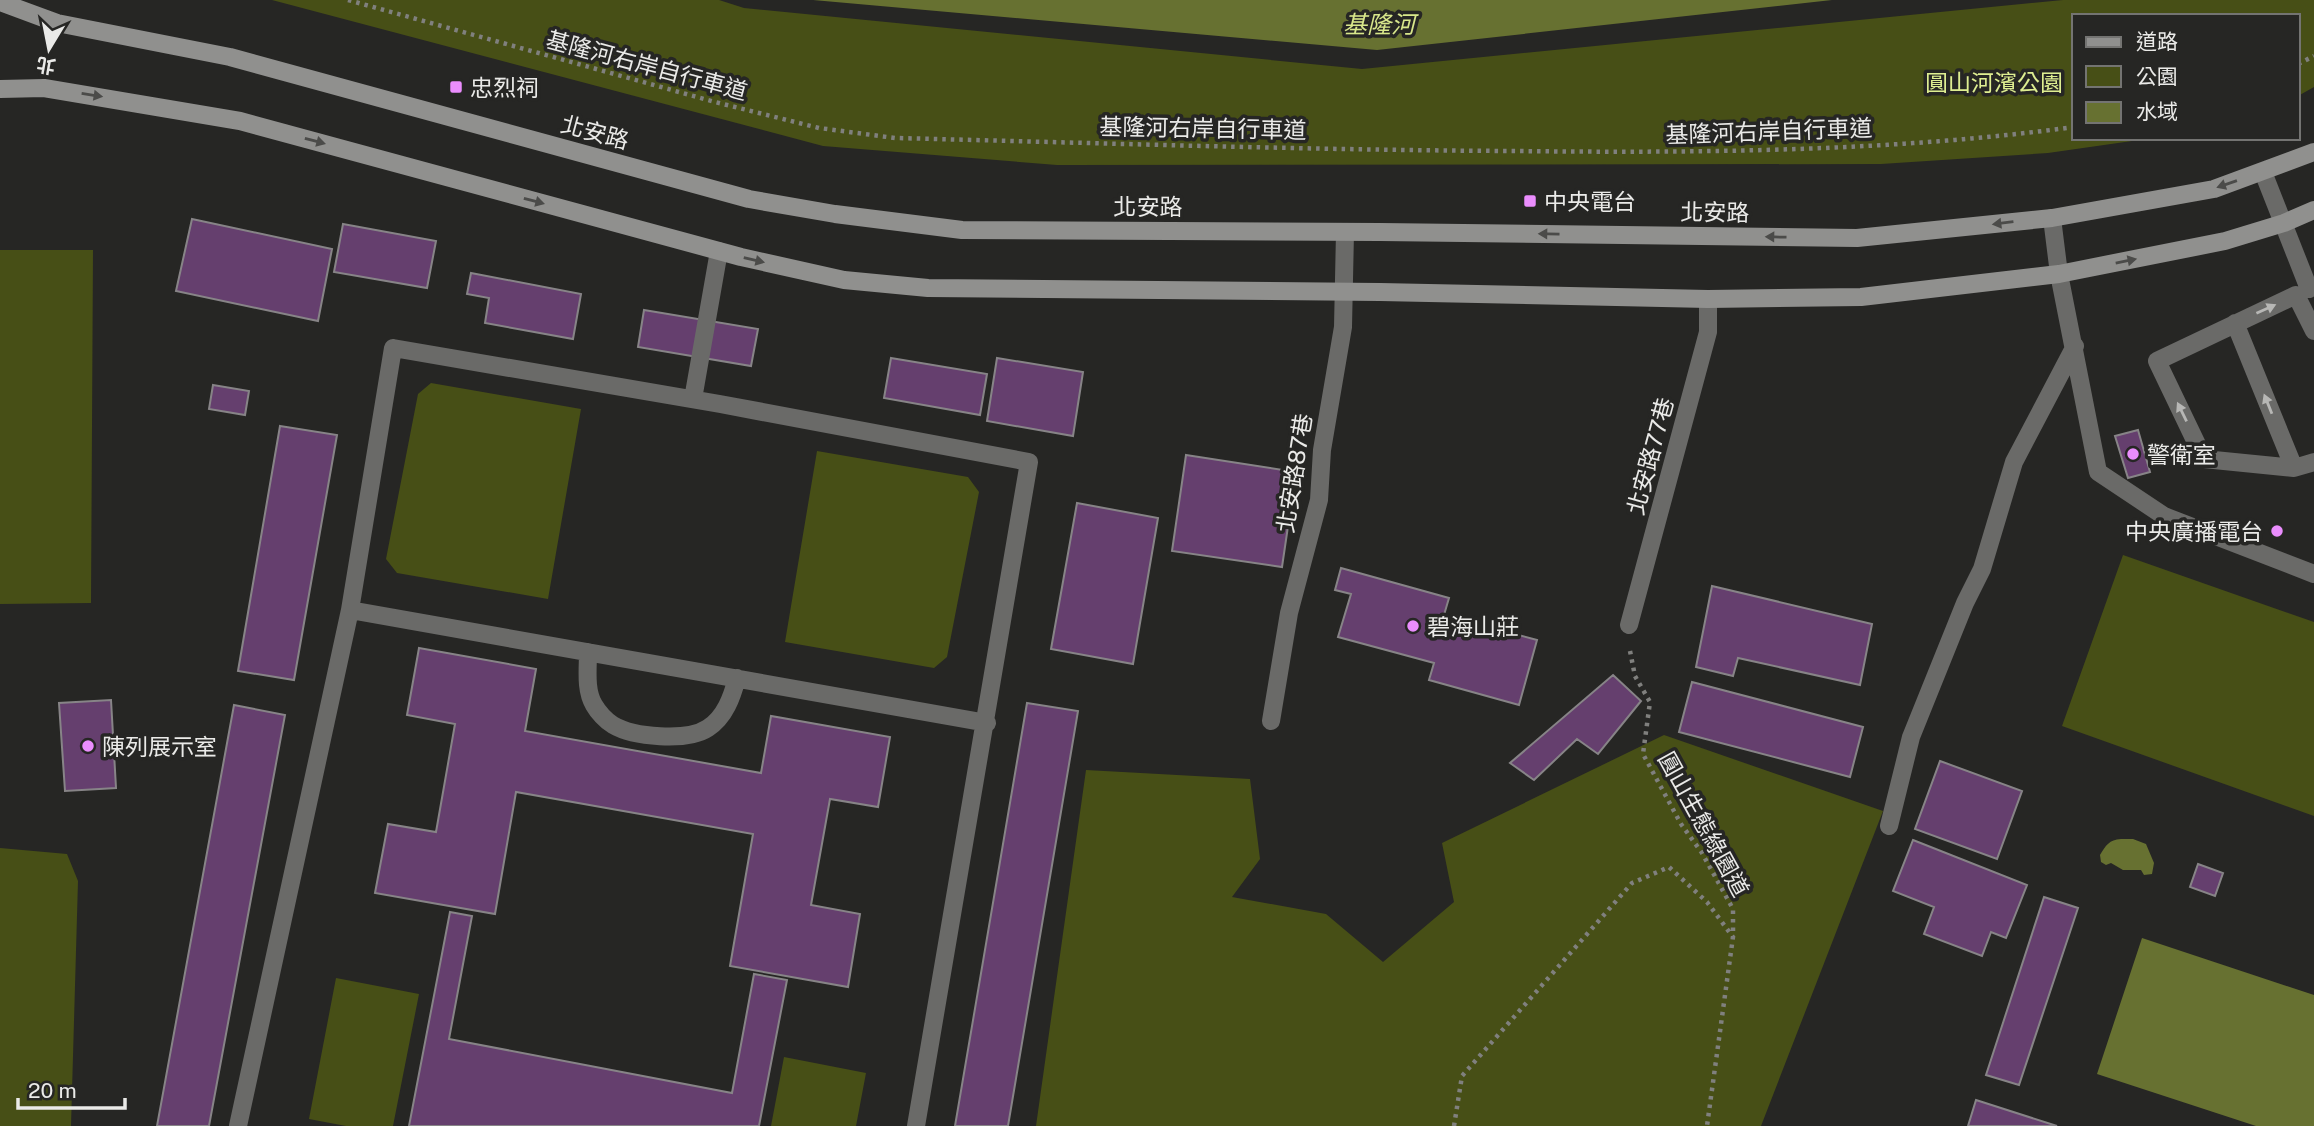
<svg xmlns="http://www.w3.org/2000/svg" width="2314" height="1126" font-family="'Public Sans','Noto Sans TC',sans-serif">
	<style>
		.green { fill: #474f16 }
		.water { fill: #677131 }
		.building { fill: #653f6e; stroke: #878487; stroke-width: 2 }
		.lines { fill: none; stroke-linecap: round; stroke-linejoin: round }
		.path { stroke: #80807e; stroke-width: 4.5; stroke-dasharray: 3.5 5; stroke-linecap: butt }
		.lane { stroke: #6a6a68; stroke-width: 18 }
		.secondary { stroke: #90908e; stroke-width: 18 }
		.oneway { fill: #4b4b49 }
		.oneway2 { fill: #b7b7b5 }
		.poi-dot { fill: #ea8dfd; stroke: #262624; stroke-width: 2.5 }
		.labels { text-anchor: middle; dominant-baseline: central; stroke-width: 7; stroke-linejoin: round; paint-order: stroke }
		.street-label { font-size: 23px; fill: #eaeae8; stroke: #262624 }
		.park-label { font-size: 23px; fill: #deee91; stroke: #262624 }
		.poi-label { font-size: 23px; fill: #eaeae8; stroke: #262624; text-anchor: start }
		.water-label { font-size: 24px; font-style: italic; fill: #d8e78b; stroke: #262624 }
	</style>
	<rect width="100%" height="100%" fill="#262624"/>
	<path class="green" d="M272,0H719L744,8L1362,69L2063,0H2314V87L2298,96V16H2074V138H2153L2048,153L1881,164L1057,165L823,146Z
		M0,250H93L91,603L0,604Z
		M431,383L581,409L548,599L397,573L386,559L418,394Z
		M817,451L968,477L979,492L947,657L934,668L785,642Z
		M2123,555L2314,622V816L2062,726Z
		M1664,735L1883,811L1761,1126H1036L1086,770L1250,779L1260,859L1232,897L1326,914L1383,962L1454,902L1442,843Z
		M0,848L67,854L78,881L71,1126H0Z
		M336,978L419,994L393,1126H346L309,1119Z
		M784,1057L866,1073L856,1126H771Z"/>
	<path class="water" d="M813,0H1832L1377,50Z
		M2121,839H2133L2146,844L2154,863L2152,874L2144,875L2141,870H2123L2111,863L2106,865L2101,862L2100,855C2106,845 2109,840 2121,839Z
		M2142,938L2314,995V1126H2256L2097,1074Z"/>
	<path class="building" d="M192,219L332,249L318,321L176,291Z
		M343,224L436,241L427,288L334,272Z
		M471,273L581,294L573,339L485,323L489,298L467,294Z
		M644,310L758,329L751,366L638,347Z
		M891,358L987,374L980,415L884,398Z
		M997,358L1083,372L1073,436L987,421Z
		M213,385L249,391L245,415L209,409Z
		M280,426L337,435L294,680L238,671Z
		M2138,430L2150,472L2128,478L2115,436Z
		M1186,455L1296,472L1282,567L1172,551Z
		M1077,503L1158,518L1133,664L1051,649Z
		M1341,568L1449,598L1444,615L1537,640L1519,705L1429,680L1434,663L1338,637L1351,594L1335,590Z
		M1712,586L1872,624L1860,685L1738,658L1733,676L1696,667Z
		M419,648L536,669L525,731L761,773L771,716L890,737L878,807L830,799L811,905L860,914L848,987L730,966L753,834L516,792L495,914L375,893L388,824L436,832L455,724L407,715Z
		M1613,675L1641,701L1598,754L1577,739L1534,780L1510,763Z
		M1692,682L1863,727L1850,777L1679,732Z
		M111,700L116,788L65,791L59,703Z
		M1027,703L1078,711L1008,1126H955Z
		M234,705L285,715L209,1126H157Z
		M1940,761L2022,791L1997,859L1915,829Z
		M1913,840L2027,885L2006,938L1991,932L1982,956L1924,934L1934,907L1893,891Z
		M2198,864L2223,873L2215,896L2190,887Z
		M2044,897L2078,908L2019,1085L1986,1075Z
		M450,912L472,916L449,1039L732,1093L754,974L787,980L759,1126H409Z
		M1976,1100L2057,1126H1968Z"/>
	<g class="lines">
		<path class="path" d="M348,0L715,102L819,128L895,138C1101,143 1306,150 1512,151C1699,153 1888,152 2074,127
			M2298,64L2314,56
			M1630,651L1635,676L1650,702L1643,754L1681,824L1702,853L1733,909V937L1707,1126
			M1454,1126L1462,1076L1632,883L1669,867L1707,902L1733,937"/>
		<path class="lane" d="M2263,172L2309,289L2314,286
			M2052,218L2059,274L2098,472L2164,516L2314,574
			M2235,323L2294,468
			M2314,331L2296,295L2157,361L2204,459L2294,468L2314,462
			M693,399L719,251
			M350,610L987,723
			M1629,625L1708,332V299
			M588,652C588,669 585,690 594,705C598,712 606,721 613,725C633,737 687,742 708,728C725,717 732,697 737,678
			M1271,721L1289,613L1319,500L1322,450L1343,327L1345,232
			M1889,826L1911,737L1965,603L1982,569L2014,462L2075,346
			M238,1126L350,610L393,348L720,404L1029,462L916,1126"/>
		<path class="secondary" d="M0,2L57,23L230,57L749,199L835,214L962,230L1380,232L1857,238L2052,218L2214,189L2314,152
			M0,89L44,88L240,121L741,257L844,280L928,288L1380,292L1708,299L1861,297L2059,274L2225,241L2284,223L2314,210"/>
	</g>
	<defs><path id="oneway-solid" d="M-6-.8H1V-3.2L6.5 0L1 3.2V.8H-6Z" transform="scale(1.75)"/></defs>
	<g class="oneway">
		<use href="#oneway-solid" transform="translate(92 95) rotate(9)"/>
		<use href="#oneway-solid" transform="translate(315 141) rotate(15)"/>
		<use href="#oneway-solid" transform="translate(2227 184) rotate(161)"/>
		<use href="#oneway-solid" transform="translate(534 201) rotate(15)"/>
		<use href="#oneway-solid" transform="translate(2003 223) rotate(173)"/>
		<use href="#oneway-solid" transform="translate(1549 234) rotate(-179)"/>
		<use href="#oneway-solid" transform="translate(1776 237) rotate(-179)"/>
		<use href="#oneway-solid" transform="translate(754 260) rotate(13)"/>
		<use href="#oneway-solid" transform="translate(2126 261) rotate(-11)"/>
	</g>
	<g class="oneway2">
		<use href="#oneway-solid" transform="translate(2266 309) rotate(-24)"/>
		<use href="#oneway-solid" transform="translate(2268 404) rotate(-112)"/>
		<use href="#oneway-solid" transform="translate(2182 412) rotate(-116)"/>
	</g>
	<g class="poi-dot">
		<rect x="449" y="80" width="14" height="14" rx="3.5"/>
		<rect x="1523" y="194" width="14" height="14" rx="3.5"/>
		<circle cx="2133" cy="454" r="7"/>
		<circle cx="2277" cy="531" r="7"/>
		<circle cx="1413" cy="626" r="7"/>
		<circle cx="88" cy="746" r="7"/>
	</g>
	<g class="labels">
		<g class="street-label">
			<text transform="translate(647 65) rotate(15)">基隆河右岸自行車道</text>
			<text transform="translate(1203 128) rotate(1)">基隆河右岸自行車道</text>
			<text transform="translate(1769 131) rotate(-2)">基隆河右岸自行車道</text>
			<text transform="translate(595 132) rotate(15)">北安路</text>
			<text x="1148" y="206">北安路</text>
			<text transform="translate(1715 212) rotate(1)">北安路</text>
			<text transform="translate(1650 456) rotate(-75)">北安路77巷</text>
			<text transform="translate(1294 473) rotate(-81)">北安路87巷</text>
			<text transform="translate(1704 824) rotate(61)">圓山生態綠園道</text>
		</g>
		<g class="park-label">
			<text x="1994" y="82">圓山河濱公園</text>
		</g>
		<g class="poi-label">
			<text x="470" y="87">忠烈祠</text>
			<text x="1544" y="201">中央電台</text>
			<text x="2147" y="454">警衛室</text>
			<text x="2263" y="531" text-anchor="end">中央廣播電台</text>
			<text x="1427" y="626">碧海山莊</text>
			<text x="102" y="746">陳列展示室</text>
		</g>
		<g class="water-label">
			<text x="1379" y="24">基隆河</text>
		</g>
	</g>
	<rect x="2072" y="14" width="228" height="126" fill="#262624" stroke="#747472" stroke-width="2"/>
	<rect x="2086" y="37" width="35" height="10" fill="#90908e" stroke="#747472" stroke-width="2"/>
	<text x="2136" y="49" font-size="21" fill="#eaeae8">道路</text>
	<rect x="2086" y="66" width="35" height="21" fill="#474f16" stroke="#747472" stroke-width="2"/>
	<text x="2136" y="84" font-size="21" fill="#eaeae8">公園</text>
	<rect x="2086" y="102" width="35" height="21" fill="#677131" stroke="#747472" stroke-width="2"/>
	<text x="2136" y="119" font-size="21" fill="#eaeae8">水域</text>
	<g transform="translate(49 49) rotate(190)" stroke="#262624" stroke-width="5" paint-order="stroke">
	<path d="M0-5L12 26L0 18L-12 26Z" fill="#eaeae8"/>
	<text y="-10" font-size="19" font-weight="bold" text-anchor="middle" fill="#eaeae8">北</text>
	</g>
	<path d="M18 1098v10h107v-10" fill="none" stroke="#eaeae8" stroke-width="3.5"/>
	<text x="28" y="1098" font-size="21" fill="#eaeae8" stroke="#262624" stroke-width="5" paint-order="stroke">20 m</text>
</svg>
